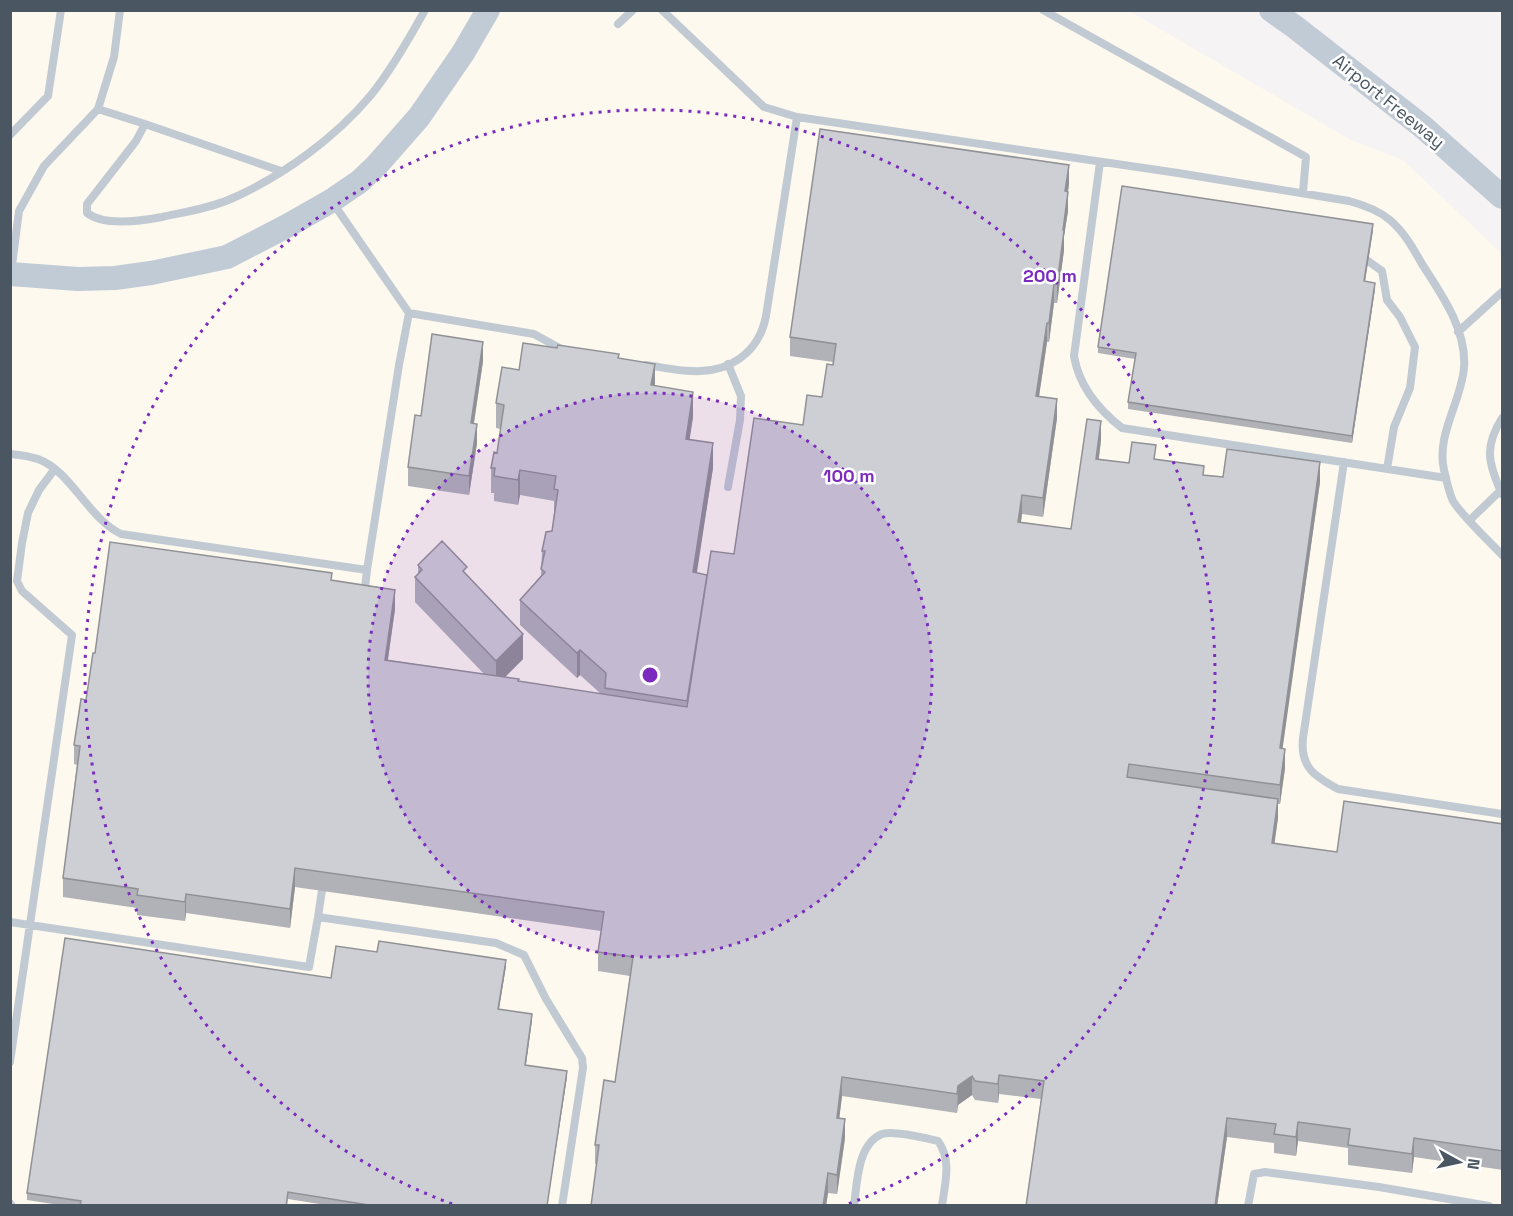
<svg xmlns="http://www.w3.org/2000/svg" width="1513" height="1216" font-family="'Space Grotesk',sans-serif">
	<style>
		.commercial { fill: #fdf9ef }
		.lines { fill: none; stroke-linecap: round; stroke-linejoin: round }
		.lane { stroke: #c1cad2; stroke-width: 8 }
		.secondary { stroke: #c1cbd6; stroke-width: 24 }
		.wall { fill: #b0b2b7 }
		.shaded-wall { fill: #909195 }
		.building { fill: #cdcfd5; stroke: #909195; stroke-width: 1.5 }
		.ring { fill: none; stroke: #7b2cbf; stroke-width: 3; stroke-dasharray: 3 6 }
		.labels { text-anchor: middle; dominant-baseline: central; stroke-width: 5; stroke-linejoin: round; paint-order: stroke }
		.street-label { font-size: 18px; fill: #4a5661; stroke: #fff }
		.centre { fill: #7b2cbf; stroke: #fff; stroke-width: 3 }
		.ring-label { font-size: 18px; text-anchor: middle; font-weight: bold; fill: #7b2cbf; stroke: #fff; stroke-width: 5; stroke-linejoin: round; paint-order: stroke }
	</style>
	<rect width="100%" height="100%" fill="#f5f3f3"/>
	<path class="commercial" d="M10,11H1129L1351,140L1403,160L1502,254V1205H11Z"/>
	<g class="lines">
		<path class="lane" d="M662,10L764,107L797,117
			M1043,10L1306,157L1303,192
			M618,24L633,10
			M98,109L145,124L136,141L87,204V213C104,226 141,221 162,217C185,212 211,208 233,198C284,175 335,138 371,95C392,69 409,39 425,10
			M145,124L281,171
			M10,135L48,96L61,10
			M1100,162L1074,356C1079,386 1099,410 1122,428L1446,478
			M333,203L409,313
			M1368,261L1382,271L1387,300L1400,317L1415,347L1410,388L1394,427L1387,469
			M11,273L19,211L44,166L98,109L114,57L120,10
			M1458,332L1502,292
			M646,365C661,367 677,371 692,371C729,373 759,353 766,316L797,117L1178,173L1349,201C1364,205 1378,210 1390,220C1404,232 1413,248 1422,264C1442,295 1467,330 1464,368C1461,402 1436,435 1444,470C1446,479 1449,493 1453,501C1463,517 1489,541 1502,555
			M1502,418C1484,447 1488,463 1502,494
			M10,454C20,455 29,456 38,459C71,471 88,518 121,534L367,570L399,365L409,313L534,334L565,351
			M1344,462L1303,738C1300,767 1314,776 1338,789L1502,814
			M728,487L740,420L741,396L728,364
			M1470,520L1502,489
			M364,597L367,570
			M318,917L322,890
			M10,922L309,967L318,917L496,943L524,955L546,999L582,1058L583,1068L562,1206
			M10,1062L72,635L22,591L17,581L22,543L28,513L39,490L54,470
			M10,1203L12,1206
			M854,1206C857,1184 857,1144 882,1134C894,1130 925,1138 938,1141C952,1160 945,1183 942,1206
			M1248,1206L1254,1174L1265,1172L1379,1187L1489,1206"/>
		<path class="secondary" d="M1271,10L1295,27L1423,127L1502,197
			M10,274L78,279L115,278L151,273L227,257L287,226L331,201L359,182L376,166L419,117L463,53L488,10"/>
	</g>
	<path class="wall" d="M1069,184L1068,192V211L1064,236V250L1057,303H1054L1049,342H1047L1039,397L1057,418L1043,517L1022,514L1021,522L1071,529L1101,440L1099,459L1129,463L1156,460L1204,475L1223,477L1320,482L1282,748L1285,768L1280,804H1278V818L1274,843L1337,852L1503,824V1170L1414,1157L1412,1173L1348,1165V1148L1298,1141L1296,1156L1274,1153V1143L1227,1137L1217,1206H1026L1041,1099L999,1094L998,1103L975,1100L972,1095L958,1105L957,1113L842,1096L839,1118L845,1138L837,1194L828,1193L826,1206H591L597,1164H595V1145L615,1082L630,976L598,971V952L601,931L295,887L290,928L186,913L185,921L137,915V908L63,897V878L77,765L74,764V745L86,700L95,653L332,580L395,609L388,660L484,674L415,602V577L418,575V565L467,575L523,659L505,677L519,681L601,694L580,675L577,678L520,625V600L541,576L542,551L552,531L554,514V501L520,495L518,505L494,501V493H491V468L497,453L501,429L496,428V403L519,370L619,358L655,386L693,417L689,439L713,468L696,573L707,575L734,554L803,425L822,397L833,362L790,356V337Z
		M1373,230L1365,281L1375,289L1352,443L1128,409V402L1135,359L1098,353V347Z
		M483,361L474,423L477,443L469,495L408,486V467L421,416Z
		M377,952L506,966L499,1009L532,1020L526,1065L567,1077L547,1206H332L288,1199L287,1206H66L27,1200V1193L331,978Z"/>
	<path class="shaded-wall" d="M1069,165V184L1065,211V191Z
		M1068,192V211L1064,236V250L1057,303V284L1063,230Z
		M1373,224V230L1364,288V281Z
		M1375,283V289L1352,443V436Z
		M1054,284V303L1049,342V323Z
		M1047,323V342L1036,416V396Z
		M483,342V361L471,442V423Z
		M655,364V389L651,385Z
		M693,392V417L686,464V439Z
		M1057,399V418L1043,517V498Z
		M1101,421V440L1096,478V459Z
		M477,424V443L469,495V476Z
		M713,443V468L693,598V572Z
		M1320,462V482L1280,767V748Z
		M520,470V495L518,505V480Z
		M1022,495V514L1018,541V522Z
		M395,590V609L385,679V660Z
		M523,634V659L496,686V661Z
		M580,650V675L577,678V653Z
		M1285,749V768L1280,804V785Z
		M1278,799V818L1272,862V843Z
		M295,868V887L290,928V909Z
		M186,894V913L185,921V902Z
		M506,960V966L498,1015V1009Z
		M532,1014V1020L525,1071V1065Z
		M567,1071V1077L547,1206Z
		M999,1075V1094L998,1103V1084Z
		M972,1076V1095L958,1105L957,1113L958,1086Z
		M842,1077V1096L837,1137V1118Z
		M1227,1118V1137L1217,1206H1215Z
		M845,1119V1138L837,1194V1175Z
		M1298,1122V1141L1296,1156V1137Z
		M1414,1138V1157L1412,1173V1154Z
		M828,1173V1193L826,1206H823Z"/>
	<path class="building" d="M820,129L1069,165L1065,191L1068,192L1063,230L1064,231L1057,284H1054L1049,323H1047L1036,396L1057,399L1043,498L1022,495L1018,522L1071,529L1087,419L1101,421L1096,459L1129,463L1132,442L1156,445L1154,459L1204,466L1203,475L1223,477L1227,449L1320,462L1280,748L1285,749L1280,785L1129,764L1127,777L1278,799L1272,843L1337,852L1344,801L1503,824V1151L1414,1138L1412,1154L1348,1145L1350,1129L1298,1122L1296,1137L1274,1134L1276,1124L1227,1118L1215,1206H1026L1044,1081L999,1075L998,1084L975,1081L972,1076L958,1086L957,1094L842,1077L837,1118L845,1119L837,1175L828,1173L823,1206H591L599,1145H595L604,1080L615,1082L633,957L598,952L604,912L295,868L290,909L186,894L185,902L137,895L138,889L63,878L80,746L74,745L81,699L86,700L93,653H95L110,542L332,573L331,580L395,590L385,660L519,679L518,681L687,707L711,551L734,554L754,418L803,425L807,395L822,397L827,364L833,365L836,344L790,337Z
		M1122,186L1373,224L1364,281L1375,283L1352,436L1128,402L1136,353L1098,347Z
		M432,334L483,342L471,423L477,424L469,476L408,467L415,415L421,416Z
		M523,343L557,348L558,345L619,354L618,358L655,364L651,385L693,392L686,439L713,443L693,572L707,575L687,701L605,688L606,673L580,650L577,653L520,600L545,572L541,569L545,551H542L546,532L552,531L558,490L554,489L556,476L520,470L518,480L494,476L495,468H491L494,452L497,453L504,405L496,403L502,367L519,370Z
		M442,541L467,567L463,571L523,634L496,661L415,577L422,570L418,565Z
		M65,938L331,978L336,946L377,952L379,941L506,960L498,1009L532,1014L525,1065L567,1071L547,1206H375L288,1192L286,1206H80L81,1201L27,1193Z"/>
	<circle cx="650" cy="675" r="282" fill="#7b2cbf" fill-opacity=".12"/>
	<g class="ring">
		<circle cx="650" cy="675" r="282"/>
		<path d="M452 1204A565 565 0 1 1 848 1204"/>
	</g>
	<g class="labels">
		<g class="street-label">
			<text transform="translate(1389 101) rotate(39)">Airport Freeway</text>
		</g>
	</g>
	<circle cx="650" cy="675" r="9" class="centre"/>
	<g class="ring-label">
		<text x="1050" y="282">200 m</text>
		<text x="849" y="482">100 m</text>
	</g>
	<rect width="1513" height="1216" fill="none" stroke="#4a5661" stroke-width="24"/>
	<g transform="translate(1459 1162) rotate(98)" stroke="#ffffff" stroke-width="4.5" paint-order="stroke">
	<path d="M0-4.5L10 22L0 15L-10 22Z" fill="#4a5661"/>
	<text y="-9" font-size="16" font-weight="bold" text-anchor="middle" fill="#4a5661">N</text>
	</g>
</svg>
